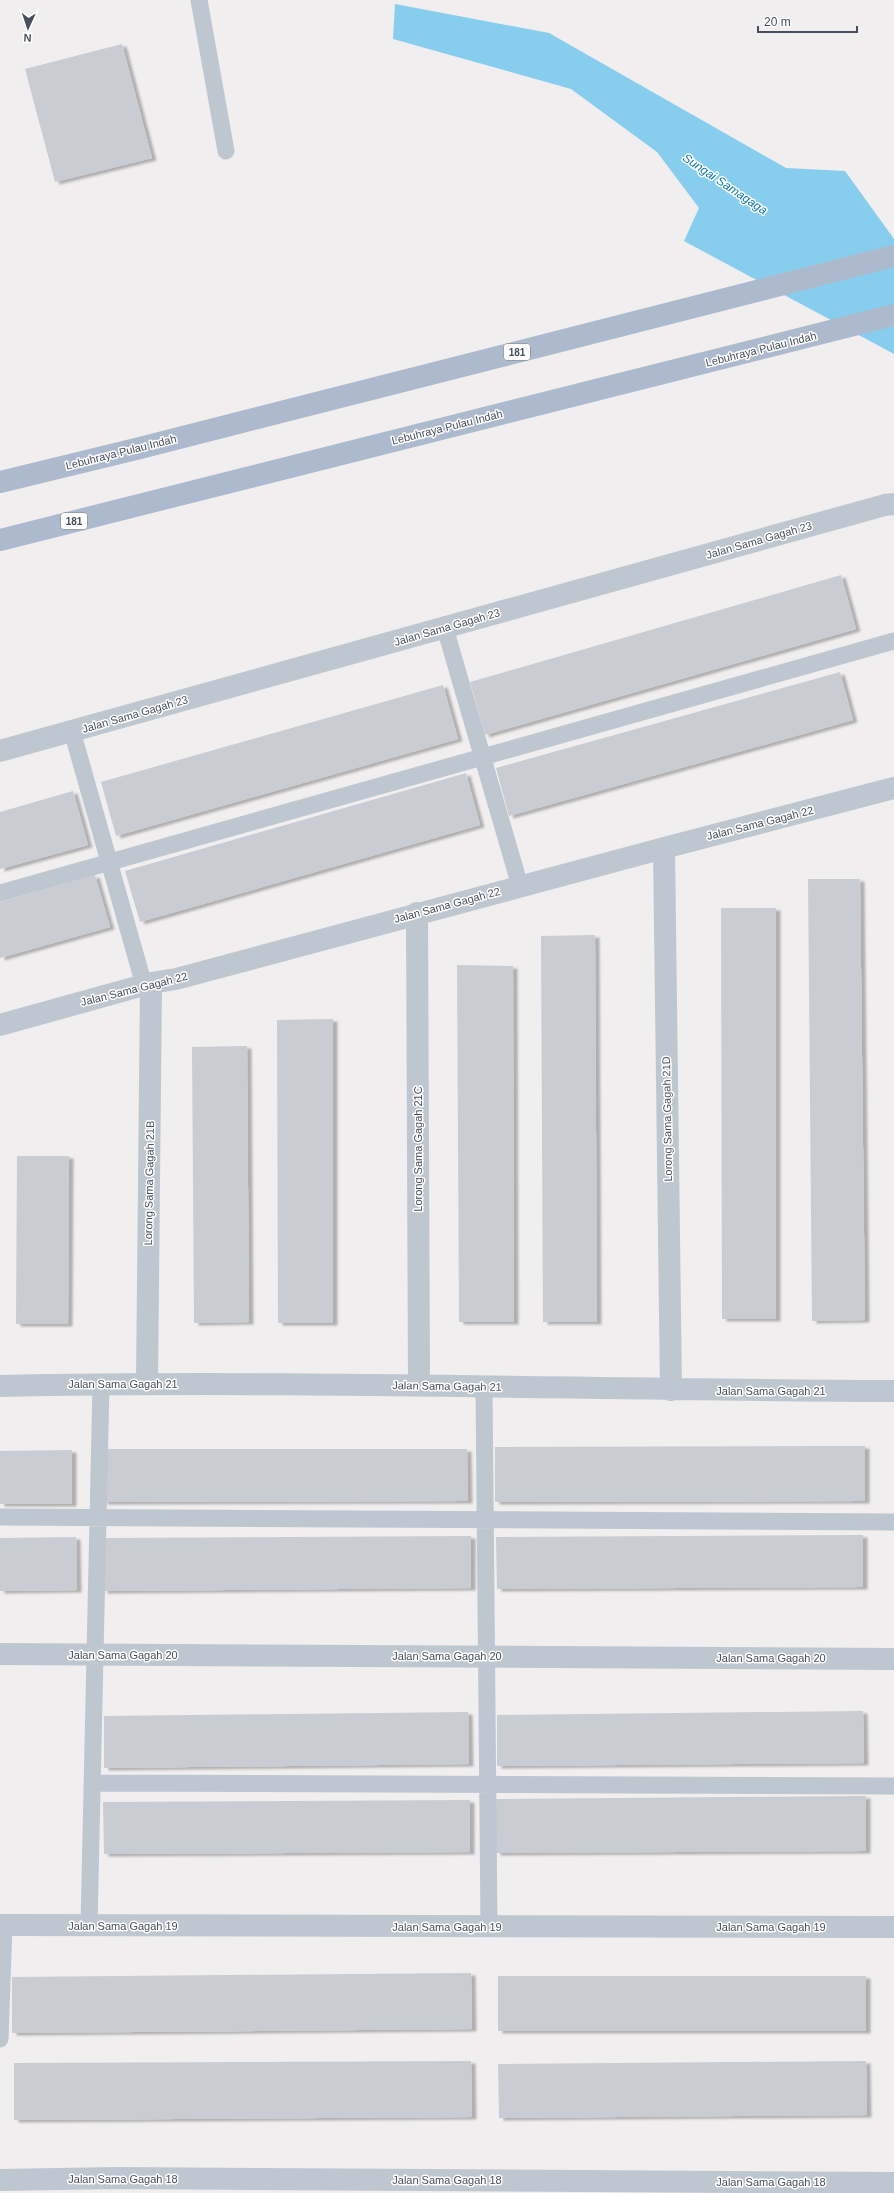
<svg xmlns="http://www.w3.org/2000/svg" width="894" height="2193" font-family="Helvetica,sans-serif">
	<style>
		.water { fill: #87cded }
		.building { fill: #caccd3; filter: url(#shadow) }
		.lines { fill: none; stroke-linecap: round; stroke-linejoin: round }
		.lane { stroke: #bec6d0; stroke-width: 17 }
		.street { stroke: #bec6d0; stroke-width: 22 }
		.primary { stroke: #adbacd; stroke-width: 22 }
		.labels { text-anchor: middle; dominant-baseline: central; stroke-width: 3; stroke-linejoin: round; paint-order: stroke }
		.shield { fill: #fff; stroke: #7e848c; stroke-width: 1 }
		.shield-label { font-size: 10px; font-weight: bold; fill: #464f5b }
		.street-label { font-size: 11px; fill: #464f5b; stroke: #fff }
		.water-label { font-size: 12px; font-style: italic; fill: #0a78aa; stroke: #fff }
	</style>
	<defs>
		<filter id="shadow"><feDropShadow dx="4.5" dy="2.5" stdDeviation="1" flood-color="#0004"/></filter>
	</defs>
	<rect width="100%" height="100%" fill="#f0eeee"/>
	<path class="water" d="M395,4L549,33L786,168L845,171L894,239V354L684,241L699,208L657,152L571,89L393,39Z"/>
	<path class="building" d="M122,44L152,158L55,182L25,69Z
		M841,575L856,629L485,735L470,682Z
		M840,672L853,720L509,816L496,768Z
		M443,685L458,739L116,836L101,782Z
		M466,773L480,825L140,922L125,871Z
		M73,791L88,845L0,869V812Z
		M95,875L110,927L0,958V902Z
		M808,879H860L865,1320L812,1321Z
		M721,908H776V1319H722Z
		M595,935L597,1322H543L541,936Z
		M457,965L513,966L514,1322H459Z
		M333,1019V1323H278L277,1020Z
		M247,1046L249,1322L194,1323L192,1047Z
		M17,1156H69L68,1324H16Z
		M865,1446V1501L495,1502V1447Z
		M103,1449H467L468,1501L103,1502Z
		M72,1450V1504H0V1451Z
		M863,1535V1587L497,1589L496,1537Z
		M471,1536V1588L103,1591V1538Z
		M76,1537L77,1590L0,1591V1538Z
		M863,1711L864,1763L497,1766V1715Z
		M468,1712L469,1764L104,1768V1716Z
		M866,1796V1851L496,1853V1799Z
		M470,1800V1852L104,1854L103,1802Z
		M471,1973L472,2029L12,2033V1977Z
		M498,1976H866V2031H498Z
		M471,2061L472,2117L14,2120V2063Z
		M866,2061L867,2115L499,2118L498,2064Z"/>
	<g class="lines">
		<path class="lane" d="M199,0L226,151
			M445,628L520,886
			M72,731L144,985
			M0,893L894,641
			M484,1386L489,1927
			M0,1517L894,1522
			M92,1783L894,1786
			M89,1926L101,1384
			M0,2039L4,1925"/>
		<path class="street" d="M0,751L885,505L894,504
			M664,848L671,1390
			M417,913L419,1385
			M0,1025L151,983L176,979L664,848L894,788
			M147,1383L151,983
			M0,1386C298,1380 596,1390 894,1391
			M0,1654L894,1659
			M0,1925L894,1927
			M0,2180L117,2178L894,2183"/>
		<path class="primary" d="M0,482L140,448L894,256
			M0,540L894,315"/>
	</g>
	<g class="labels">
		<g class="shield">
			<rect x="504" y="344" width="26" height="16" rx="3"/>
			<rect x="61" y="513" width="26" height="16" rx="3"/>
		</g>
		<g class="shield-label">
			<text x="517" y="352">181</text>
			<text x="74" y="521">181</text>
		</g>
		<g class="street-label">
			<text transform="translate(761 349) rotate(-14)">Lebuhraya Pulau Indah</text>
			<text transform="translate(447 427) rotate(-14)">Lebuhraya Pulau Indah</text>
			<text transform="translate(121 452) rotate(-14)">Lebuhraya Pulau Indah</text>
			<text transform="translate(759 540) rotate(-16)">Jalan Sama Gagah 23</text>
			<text transform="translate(447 627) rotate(-16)">Jalan Sama Gagah 23</text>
			<text transform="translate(135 714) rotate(-16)">Jalan Sama Gagah 23</text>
			<text transform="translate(760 823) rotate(-14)">Jalan Sama Gagah 22</text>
			<text transform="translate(447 905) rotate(-15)">Jalan Sama Gagah 22</text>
			<text transform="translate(134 989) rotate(-14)">Jalan Sama Gagah 22</text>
			<text transform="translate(667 1119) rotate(-91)">Lorong Sama Gagah 21D</text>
			<text transform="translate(418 1149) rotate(-90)">Lorong Sama Gagah 21C</text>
			<text transform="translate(149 1183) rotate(-89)">Lorong Sama Gagah 21B</text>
			<text x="123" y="1384">Jalan Sama Gagah 21</text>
			<text transform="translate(447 1386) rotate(1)">Jalan Sama Gagah 21</text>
			<text x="771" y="1391">Jalan Sama Gagah 21</text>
			<text x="123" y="1655">Jalan Sama Gagah 20</text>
			<text x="447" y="1656">Jalan Sama Gagah 20</text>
			<text x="771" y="1658">Jalan Sama Gagah 20</text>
			<text x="123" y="1926">Jalan Sama Gagah 19</text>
			<text x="447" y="1927">Jalan Sama Gagah 19</text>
			<text x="771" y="1927">Jalan Sama Gagah 19</text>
			<text x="123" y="2179">Jalan Sama Gagah 18</text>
			<text x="447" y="2180">Jalan Sama Gagah 18</text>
			<text x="771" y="2182">Jalan Sama Gagah 18</text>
		</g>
		<g class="water-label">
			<text transform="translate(725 184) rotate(34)">Sungai Samagaga</text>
		</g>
	</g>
	<g transform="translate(28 28) rotate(183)" stroke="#ffffff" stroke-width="3" paint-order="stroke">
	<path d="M0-3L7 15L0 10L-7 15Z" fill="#464f5b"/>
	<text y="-6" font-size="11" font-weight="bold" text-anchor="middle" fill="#464f5b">N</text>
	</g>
	<path d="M758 26v6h99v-6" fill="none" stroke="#464f5b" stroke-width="2"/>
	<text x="764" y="26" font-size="12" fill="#464f5b" stroke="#ffffff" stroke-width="3" paint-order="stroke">20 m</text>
</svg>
